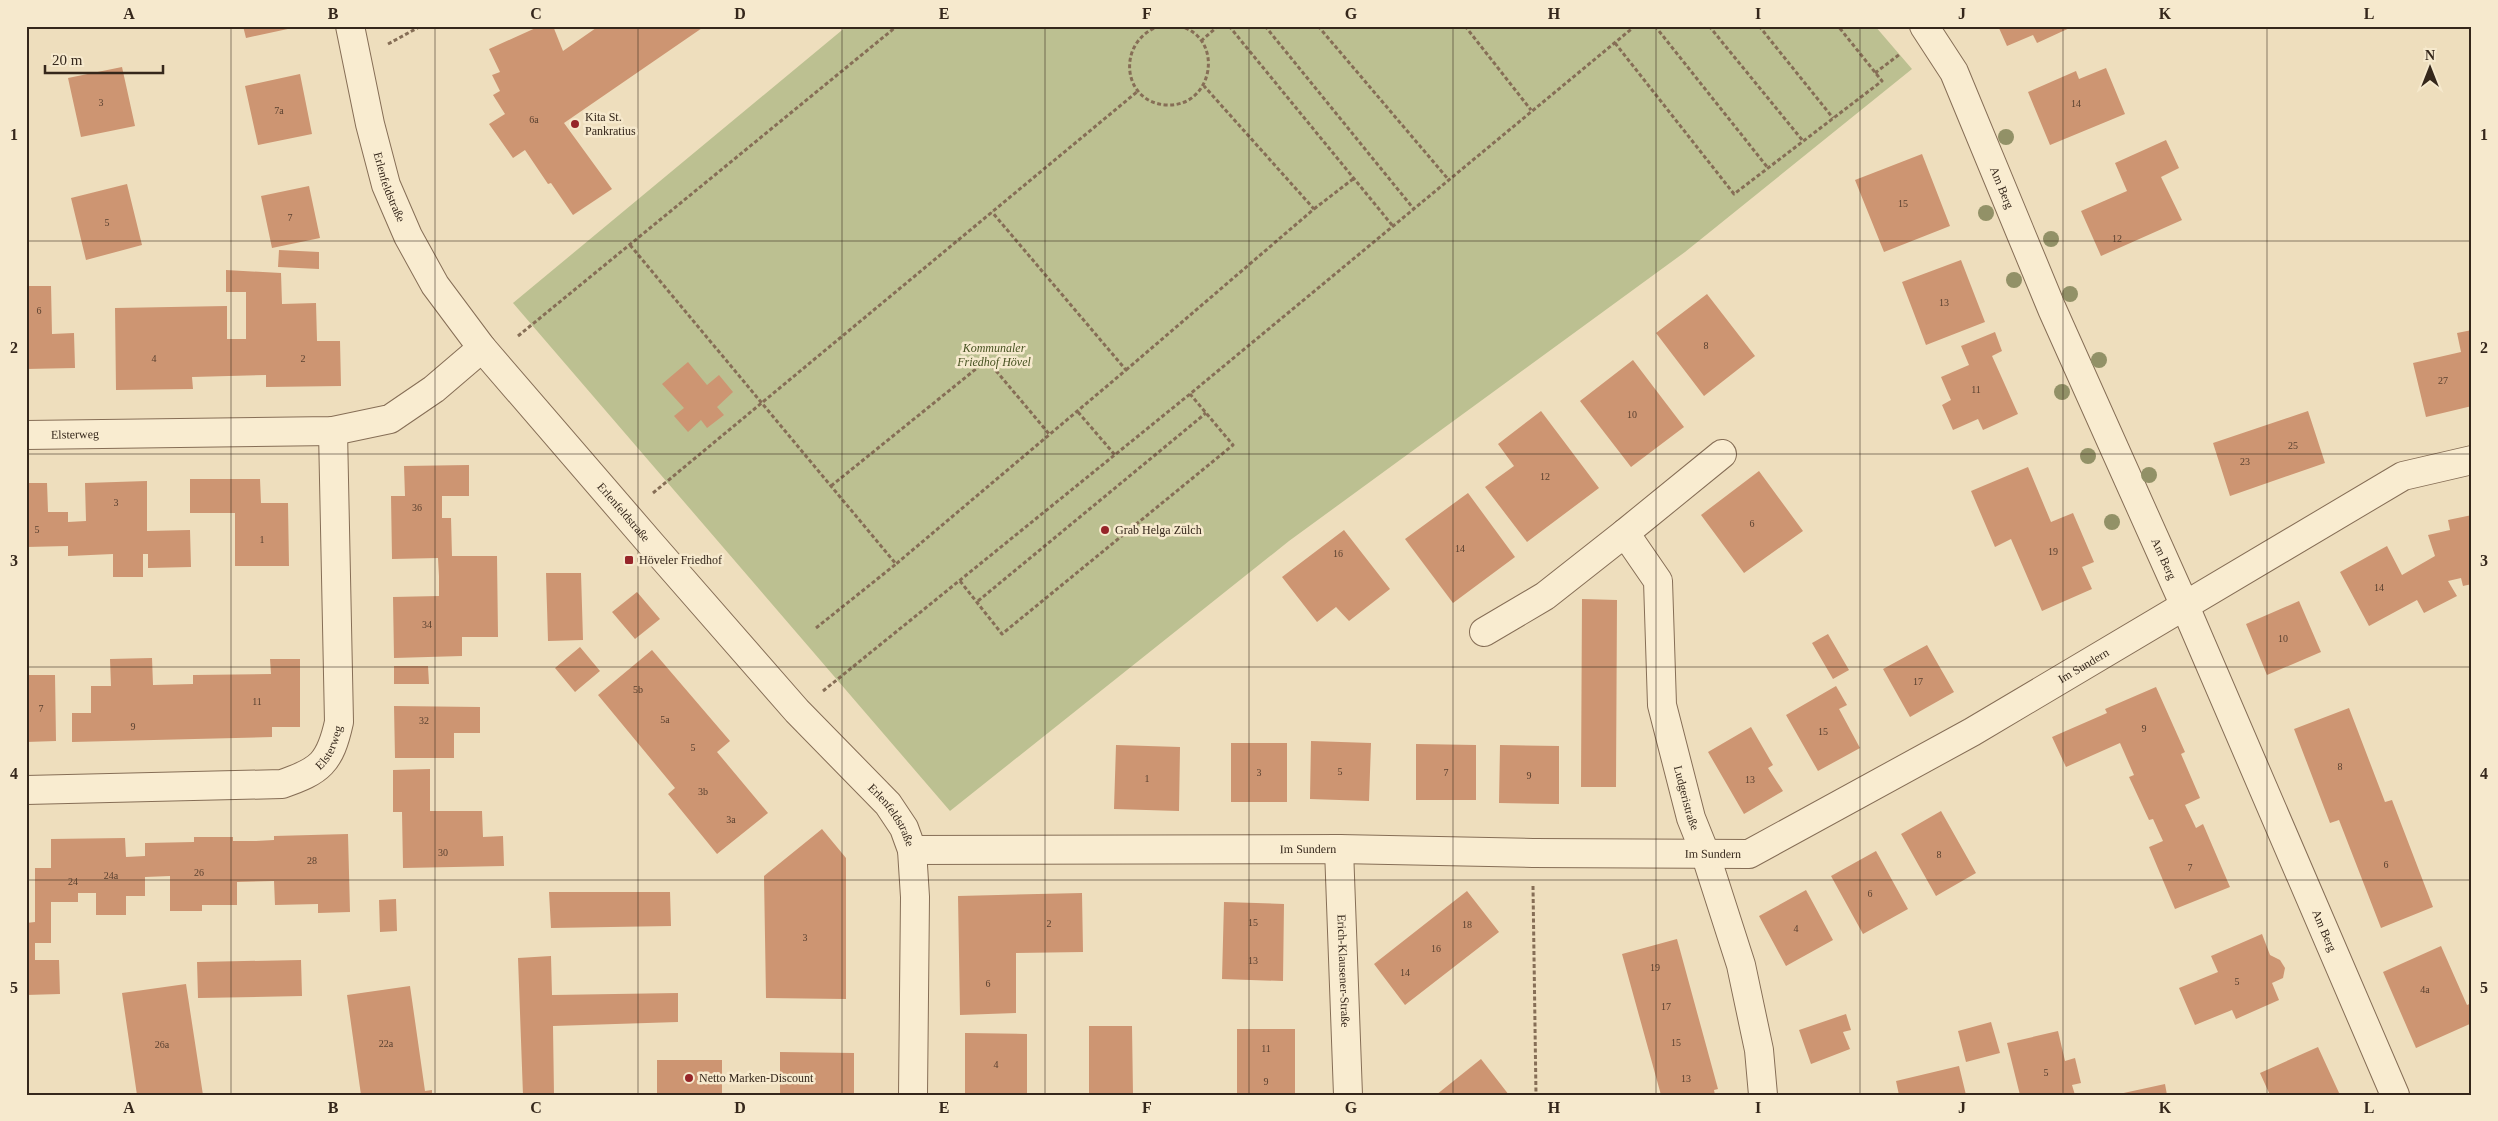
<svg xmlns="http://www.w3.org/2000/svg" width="2498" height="1121" font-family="Georgia,serif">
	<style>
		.cemetery { fill: #bcc091 }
		.building { fill: #cd9572 }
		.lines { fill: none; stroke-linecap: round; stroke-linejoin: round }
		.minor-casing { stroke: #866e56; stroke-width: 30 }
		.path { stroke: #866e56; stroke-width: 3; stroke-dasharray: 4 2.5; stroke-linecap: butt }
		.minor { stroke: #f9ecd0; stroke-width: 28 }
		.tree { fill: #929167 }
		.grid { fill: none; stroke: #35271b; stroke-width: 1; stroke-opacity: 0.55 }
		.poi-dot { fill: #962529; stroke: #f6e9cd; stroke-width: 2 }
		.labels { text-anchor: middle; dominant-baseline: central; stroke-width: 5; stroke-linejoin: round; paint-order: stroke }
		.number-label { font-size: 10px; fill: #5b4231 }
		.poi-label { font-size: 12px; fill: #35271b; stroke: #f6e9cd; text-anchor: start }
		.street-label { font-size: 12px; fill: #35271b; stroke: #f6e9cd }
		.park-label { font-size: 12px; font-style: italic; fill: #475221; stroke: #f6e9cd }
		.neatline { fill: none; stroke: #35271b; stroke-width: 2 }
		.grid-label { font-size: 16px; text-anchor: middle; font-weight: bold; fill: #35271b }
	</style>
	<rect width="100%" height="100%" fill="#eedebd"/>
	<path class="cemetery" d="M847,26H1875L1912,69L1685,252L1289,541L950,811L513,303Z"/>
	<path class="building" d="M243,26H296L297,27L246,38Z
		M540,26H553L563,51L596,28L595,26H705L564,123L612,189L573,215L551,183L548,184L525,150L513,158L489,124L505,114L493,95L500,91L492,75L500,72L489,49Z
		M1998,26H2074L2037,43L2033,35L2007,46Z
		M122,67L135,126L81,137L68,78Z
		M2106,68L2125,114L2050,145L2028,92L2076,71L2079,79Z
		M300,74L312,134L258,145L245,86Z
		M2166,140L2179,168L2161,177L2182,220L2101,256L2081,211L2127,191L2115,163Z
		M1922,154L1950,226L1884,252L1855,180Z
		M127,184L142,245L86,260L71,198Z
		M309,186L320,238L272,248L261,196Z
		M279,250L319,252V269L278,267Z
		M1961,260L1985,322L1926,345L1902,282Z
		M226,270L281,273L282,304L316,303L317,341H340L341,386L266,387V375L192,377L193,389L116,390L115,308L227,306V339H246V292H226Z
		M26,286H51L52,334L74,333L75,368L26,369Z
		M1707,294L1755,356L1704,396L1656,333Z
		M2472,330V406L2426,417L2413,363L2461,352L2457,333Z
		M1995,332L2002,351L1992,356L2018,414L1983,430L1978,419L1953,430L1942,405L1951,400L1941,377L1969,365L1961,346Z
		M1633,360L1684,427L1631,467L1580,401Z
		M688,362L707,385L719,375L733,392L717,407L724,415L707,428L701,420L688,432L674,416L684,408L662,384Z
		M1541,411L1599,488L1527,542L1485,487L1514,466L1498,444Z
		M2308,411L2325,463L2230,496L2213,443Z
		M469,465V496H442V518H451L452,556H497L498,637H462V656L394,658L393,597L439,596V576L438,558L392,559L391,496H405L404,466Z
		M2028,467L2051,522L2073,513L2094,562L2082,567L2092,589L2042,611L2011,539L1995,547L1971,491Z
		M1759,471L1803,531L1744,573L1701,515Z
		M190,479H260L261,503H288L289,566H235V513H190Z
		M147,481V531L190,530L191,567L148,568V554H143V577H113V554L68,556V546L26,547V483H47L48,512H68V522L86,521L85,483Z
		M1468,493L1515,557L1453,603L1405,539Z
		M2472,515V584L2463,586L2461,578L2448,581L2457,596L2424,613L2417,600L2369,626L2340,572L2387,546L2402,575L2435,556L2428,535L2450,530L2448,520Z
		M1344,530L1390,589L1349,621L1336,607L1317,622L1282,577Z
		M546,573H581L583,640L548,641Z
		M637,592L660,619L635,639L612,612Z
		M1582,599L1617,600L1616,787H1581Z
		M2299,601L2321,652L2267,675L2246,624Z
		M1828,634L1849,670L1833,679L1812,643Z
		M1927,645L1954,692L1910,717L1883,669Z
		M580,647L600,671L575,692L555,668Z
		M652,650L730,741L717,752L768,813L717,854L668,794L675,788L598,695Z
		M152,658L153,685L193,684V675L271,674L270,659H300V727H272V737L72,742V713H91V686H111L110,659Z
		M394,666H428L429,684H394Z
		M26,675H55L56,741L26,742Z
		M1836,686L1847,705L1839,709L1860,748L1818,771L1786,715Z
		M2156,687L2185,752L2181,754L2200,798L2185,805L2196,828L2203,824L2230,887L2175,909L2149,847L2163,841L2153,819L2149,820L2129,777L2134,775L2120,743L2066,767L2052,737L2107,713L2105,709Z
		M394,706L480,707V733H454V758H395Z
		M2349,708L2385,802L2392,800L2433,907L2381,928L2339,820L2330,823L2294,729Z
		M1751,727L1773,765L1768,768L1783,791L1744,814L1708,752Z
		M1311,741L1371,743L1369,801L1310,799Z
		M1231,743H1287V802H1231Z
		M1416,744L1476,745V800H1416Z
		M1116,745L1180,747L1179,811L1114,809Z
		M1500,745L1559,746V804L1499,803Z
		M430,769V811H482L483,837L503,836L504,866L403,868L402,812H393V770Z
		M1941,811L1976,873L1936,896L1901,834Z
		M822,829L846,858V999L766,998L764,876Z
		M348,834L350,912L318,913V904L275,905L274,881L237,882V905H202V911H170V876L145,877V896H126V915H96V893H78V902H51V943H35V960H59L60,994L26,995V923L35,922V868H51V839L125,838L126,857L145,856V843L194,842V837H233V841H256L274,840V836Z
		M1876,851L1908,909L1863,934L1831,876Z
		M1806,890L1833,940L1786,966L1759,916Z
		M1467,891L1499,932L1405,1005L1374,964Z
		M549,892H670L671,926L551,928Z
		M1082,893L1083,952L1016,953V1013L960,1015L958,896Z
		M396,899L397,931L380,932L379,900Z
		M1224,902L1284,904L1283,981L1222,979Z
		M2262,934L2270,955L2280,960L2285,968L2283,978L2272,983L2279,1000L2236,1019L2232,1010L2195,1025L2179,988L2218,972L2211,956Z
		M1677,939L1718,1089L1714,1090L1715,1095H1661L1622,954Z
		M2441,946L2467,1005L2472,1003V1023L2416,1048L2383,972Z
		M551,956L552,995L678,993V1022L553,1026L554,1095H523L518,958Z
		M301,960L302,996L198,998L197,962Z
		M186,984L203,1095H137L122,993Z
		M410,986L425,1091L432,1090V1095H361L347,995Z
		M1846,1014L1851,1030L1843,1032L1850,1049L1811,1064L1799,1030Z
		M1991,1022L2000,1053L1966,1062L1958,1031Z
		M1089,1026H1132L1133,1095H1089Z
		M1237,1029H1295V1095H1237Z
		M2058,1031L2065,1061L2075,1058L2081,1083L2072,1085L2075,1095H2020L2007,1043Z
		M965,1033L1027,1034V1095H965Z
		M2318,1047L2340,1095H2270L2260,1073Z
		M780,1052L854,1053V1095H780Z
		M1481,1059L1509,1095H1436Z
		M657,1060H722V1095H657Z
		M1959,1066L1966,1095H1899L1896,1081Z
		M2165,1084L2167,1095H2119V1094Z"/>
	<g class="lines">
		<defs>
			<g id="minor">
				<path id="s1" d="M350,26L370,124L386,185L408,236L435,285L482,348L651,544L797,711L888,804L904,828L912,850L915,897L913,1095"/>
				<path id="s2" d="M1924,26L1954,72L2052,309L2184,604L2395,1095"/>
				<path id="s3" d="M26,435L333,431L390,419L434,389L482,348"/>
				<path d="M1625,533L1722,454"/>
				<path id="s4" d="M1484,632L1545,596L1625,533L1658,581L1662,705L1691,818L1705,853L1741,965L1759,1050L1763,1095"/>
				<path id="s5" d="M26,790L282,784C320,771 330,763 339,722L333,431"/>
				<path id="s6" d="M1339,849L1348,1095"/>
				<path id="s7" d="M912,850L1339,849L1533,853L1749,854L1972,732L2403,476L2472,460"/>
			</g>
		</defs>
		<use href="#minor" class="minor-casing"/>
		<path class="path" d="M1160,26C1116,40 1121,103 1167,105C1214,107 1225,37 1179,26
			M1229,26L1392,225
			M1265,26L1413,208
			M1318,26L1448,179
			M1465,26L1531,110
			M1655,26L1768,168
			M1709,26L1803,141
			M1759,26L1833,118
			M1201,41L1218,26
			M1615,43L1734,194L1882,81L1838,26
			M388,44L421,26
			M1875,73L1900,54
			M1314,209L1353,179
			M630,245L896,564L1126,370L992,212
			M518,336L897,26
			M1126,370L1314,209L1204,86
			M1078,412L1115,455
			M831,486L987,360L1050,435
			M653,493L1138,91
			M960,581L1002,634L1233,445L1190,394
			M978,601L1206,413
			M816,628L896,564
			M823,691L1190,394L1635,26
			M1533,886L1536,1095"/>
		<use href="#minor" class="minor"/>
	</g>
	<g class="tree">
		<circle cx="2006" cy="137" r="8"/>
		<circle cx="1986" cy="213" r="8"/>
		<circle cx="2051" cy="239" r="8"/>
		<circle cx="2014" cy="280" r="8"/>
		<circle cx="2070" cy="294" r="8"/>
		<circle cx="2099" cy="360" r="8"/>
		<circle cx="2062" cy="392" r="8"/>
		<circle cx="2088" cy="456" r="8"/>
		<circle cx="2149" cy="475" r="8"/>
		<circle cx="2112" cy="522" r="8"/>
	</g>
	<path class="grid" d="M231,26V1095M435,26V1095M638,26V1095M842,26V1095M1045,26V1095M1249,26V1095M1453,26V1095M1656,26V1095M1860,26V1095M2063,26V1095M2267,26V1095M26,241H2472M26,454H2472M26,667H2472M26,880H2472"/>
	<g class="poi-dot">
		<circle cx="575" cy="124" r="5"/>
		<circle cx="1105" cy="530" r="5"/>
		<rect x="624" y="555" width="10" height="10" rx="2.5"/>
		<circle cx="689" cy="1078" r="5"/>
	</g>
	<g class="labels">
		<g class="number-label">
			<text x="101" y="102">3</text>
			<text x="2076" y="103">14</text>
			<text x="279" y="110">7a</text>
			<text x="534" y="119">6a</text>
			<text x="1903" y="203">15</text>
			<text x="290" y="217">7</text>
			<text x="107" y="222">5</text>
			<text x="2117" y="238">12</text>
			<text x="1944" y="302">13</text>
			<text x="39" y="310">6</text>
			<text x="1706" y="345">8</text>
			<text x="154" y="358">4</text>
			<text x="303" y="358">2</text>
			<text x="2443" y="380">27</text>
			<text x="1976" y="389">11</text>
			<text x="1632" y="414">10</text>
			<text x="2293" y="445">25</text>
			<text x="2245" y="461">23</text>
			<text x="1545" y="476">12</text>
			<text x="116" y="502">3</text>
			<text x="417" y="507">36</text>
			<text x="1752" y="523">6</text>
			<text x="37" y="529">5</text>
			<text x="262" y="539">1</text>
			<text x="1460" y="548">14</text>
			<text x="2053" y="551">19</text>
			<text x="1338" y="553">16</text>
			<text x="2379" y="587">14</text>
			<text x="427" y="624">34</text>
			<text x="2283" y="638">10</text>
			<text x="1918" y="681">17</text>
			<text x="638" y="689">5b</text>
			<text x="257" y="701">11</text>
			<text x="41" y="708">7</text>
			<text x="665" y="719">5a</text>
			<text x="424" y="720">32</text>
			<text x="133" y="726">9</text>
			<text x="2144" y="728">9</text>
			<text x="1823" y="731">15</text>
			<text x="693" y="747">5</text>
			<text x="2340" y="766">8</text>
			<text x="1340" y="771">5</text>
			<text x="1259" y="772">3</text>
			<text x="1446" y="772">7</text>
			<text x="1529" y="775">9</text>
			<text x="1147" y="778">1</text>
			<text x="1750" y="779">13</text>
			<text x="703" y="791">3b</text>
			<text x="731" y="819">3a</text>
			<text x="443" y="852">30</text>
			<text x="1939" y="854">8</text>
			<text x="312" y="860">28</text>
			<text x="2386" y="864">6</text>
			<text x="2190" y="867">7</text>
			<text x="199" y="872">26</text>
			<text x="111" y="875">24a</text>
			<text x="73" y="881">24</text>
			<text x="1870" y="893">6</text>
			<text x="1253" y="922">15</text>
			<text x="1049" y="923">2</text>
			<text x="1467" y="924">18</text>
			<text x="1796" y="928">4</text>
			<text x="805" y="937">3</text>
			<text x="1436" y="948">16</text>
			<text x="1253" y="960">13</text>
			<text x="1655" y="967">19</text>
			<text x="1405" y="972">14</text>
			<text x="2237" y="981">5</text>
			<text x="988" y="983">6</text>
			<text x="2425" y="989">4a</text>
			<text x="1666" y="1006">17</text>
			<text x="1676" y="1042">15</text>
			<text x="386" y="1043">22a</text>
			<text x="162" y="1044">26a</text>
			<text x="1266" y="1048">11</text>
			<text x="996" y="1064">4</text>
			<text x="2046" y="1072">5</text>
			<text x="1686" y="1078">13</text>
			<text x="1266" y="1081">9</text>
		</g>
		<g class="poi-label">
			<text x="585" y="117">Kita St.<tspan x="585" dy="14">Pankratius</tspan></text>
			<text x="1115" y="530">Grab Helga Zülch</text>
			<text x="639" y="560">Höveler Friedhof</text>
			<text x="699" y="1078">Netto Marken-Discount</text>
		</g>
		<g class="street-label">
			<text stroke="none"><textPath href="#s1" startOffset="166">Erlenfeldstraße</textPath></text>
			<text stroke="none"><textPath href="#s2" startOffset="180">Am Berg</textPath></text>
			<text stroke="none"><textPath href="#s3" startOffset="49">Elsterweg</textPath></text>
			<text stroke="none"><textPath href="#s1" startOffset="570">Erlenfeldstraße</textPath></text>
			<text stroke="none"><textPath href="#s2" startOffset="585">Am Berg</textPath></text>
			<text stroke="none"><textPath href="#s7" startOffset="1221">Im Sundern</textPath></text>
			<text stroke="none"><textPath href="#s5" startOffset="319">Elsterweg</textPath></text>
			<text stroke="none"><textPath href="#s4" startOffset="451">Ludgeristraße</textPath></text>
			<text stroke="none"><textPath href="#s1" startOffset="975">Erlenfeldstraße</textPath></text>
			<text stroke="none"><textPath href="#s7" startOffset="396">Im Sundern</textPath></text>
			<text stroke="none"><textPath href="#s7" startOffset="801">Im Sundern</textPath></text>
			<text stroke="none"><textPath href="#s2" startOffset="990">Am Berg</textPath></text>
			<text stroke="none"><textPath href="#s6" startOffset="122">Erich-Klausener-Straße</textPath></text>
		</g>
		<g class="park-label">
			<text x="994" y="348">Kommunaler<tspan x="994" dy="14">Friedhof Hövel</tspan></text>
		</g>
	</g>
	<rect width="2498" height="1121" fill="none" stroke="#f6e9cd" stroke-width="55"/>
	<g transform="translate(2430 68)" stroke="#f6e9cd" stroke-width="4" paint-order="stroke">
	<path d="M0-4L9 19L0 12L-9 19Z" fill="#35271b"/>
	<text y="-8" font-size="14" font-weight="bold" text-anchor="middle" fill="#35271b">N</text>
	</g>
	<path d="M45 65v8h118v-8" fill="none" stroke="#35271b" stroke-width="2.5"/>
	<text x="52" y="65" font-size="15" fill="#35271b" stroke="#f6e9cd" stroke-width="4" paint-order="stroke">20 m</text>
	<rect x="28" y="28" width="2442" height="1066" class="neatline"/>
	<g class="grid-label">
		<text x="129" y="19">A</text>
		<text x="333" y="19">B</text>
		<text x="536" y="19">C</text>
		<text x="740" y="19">D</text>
		<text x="944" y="19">E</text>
		<text x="1147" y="19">F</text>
		<text x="1351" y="19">G</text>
		<text x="1554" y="19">H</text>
		<text x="1758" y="19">I</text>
		<text x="1962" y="19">J</text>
		<text x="2165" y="19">K</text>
		<text x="2369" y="19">L</text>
		<text x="14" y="140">1</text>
		<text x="2484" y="140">1</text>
		<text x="14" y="353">2</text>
		<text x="2484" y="353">2</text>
		<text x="14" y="566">3</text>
		<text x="2484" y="566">3</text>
		<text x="14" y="779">4</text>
		<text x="2484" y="779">4</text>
		<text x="14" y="993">5</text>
		<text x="2484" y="993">5</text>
		<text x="129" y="1113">A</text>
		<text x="333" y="1113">B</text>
		<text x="536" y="1113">C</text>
		<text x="740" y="1113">D</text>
		<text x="944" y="1113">E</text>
		<text x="1147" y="1113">F</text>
		<text x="1351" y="1113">G</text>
		<text x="1554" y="1113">H</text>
		<text x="1758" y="1113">I</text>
		<text x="1962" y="1113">J</text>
		<text x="2165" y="1113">K</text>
		<text x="2369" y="1113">L</text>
	</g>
</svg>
